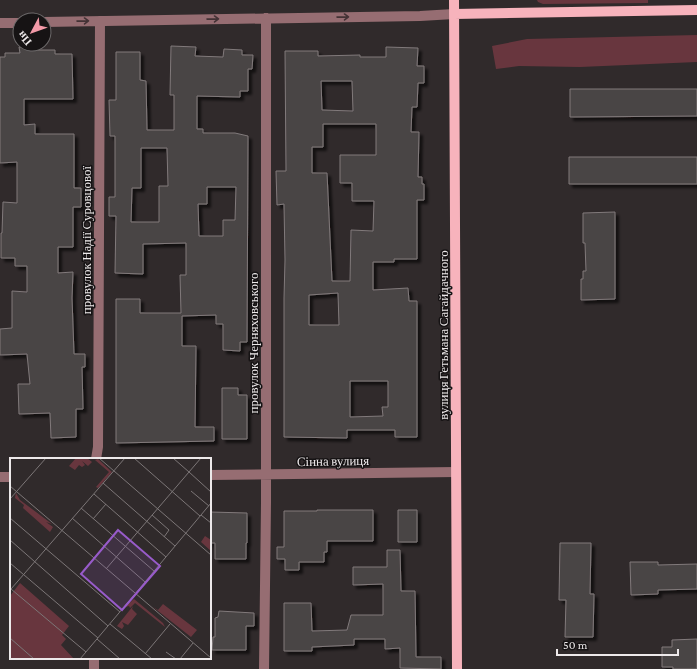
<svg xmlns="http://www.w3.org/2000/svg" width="697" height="669" font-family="'Crimson Pro',serif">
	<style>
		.green { fill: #68363e }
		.building { fill: #4a4445; stroke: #817a7b; fill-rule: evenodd; filter: url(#shadow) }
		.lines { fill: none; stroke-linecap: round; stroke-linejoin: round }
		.minor { stroke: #966d72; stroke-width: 10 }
		.major { stroke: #f7b3bc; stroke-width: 10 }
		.oneway { stroke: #433235 }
		.labels { text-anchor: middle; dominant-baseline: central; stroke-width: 3; stroke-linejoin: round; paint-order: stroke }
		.street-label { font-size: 13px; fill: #ede9ea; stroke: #161314 }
		.inset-road { fill: none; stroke: #7c7677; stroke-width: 1 }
		.view { fill: #985bca; fill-opacity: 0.15; stroke: #985bca; stroke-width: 2 }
		.inset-edge { fill: none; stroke: #ede9ea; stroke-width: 2 }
	</style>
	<defs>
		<filter id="shadow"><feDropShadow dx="3.5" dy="3.5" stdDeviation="1" flood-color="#0009"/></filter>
	</defs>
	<rect width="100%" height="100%" fill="#302a2b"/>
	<path class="green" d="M537,0H648V3L543,4L538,2Z
		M697,35V62L580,67L519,66L496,69L492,46L527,39Z"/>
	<path class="building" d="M171,46L196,47L195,56L223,57L224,49L242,50V55H253L252,69H248V91H240V97L197,96V129H203V133H235L248,136L247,342H240V351L223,350V324H216V315L182,316V346H196L195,427H214V441L116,443V299H140V313H181L180,275H186V243L143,244V274L115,273L116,216H109V197H115V136H110L109,100H116V52H140V80L146,81L147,130H174V95H170ZM141,148H167L168,186H159V222H131L132,188H141ZM207,187H236L235,220H223V236H199L198,204H207Z
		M19,47H36V50H55V54H72L73,99H24V125L35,124V134H74V188H81V207H73V247H58V273L73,272L72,298L74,354H85V367H82L83,409H76V437L51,438L50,413L19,414L18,384H30L27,354L0,355V329L12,328V291L27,292V266H15V258H1V233H2L3,202L17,203V162L0,163V57H5V53H20Z
		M386,47L418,48L417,66H424V83H418L417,107H412L411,132H419L418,177H422V184H424V200H417V259H394V262H373V290L408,288L409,301H417V437H395V430H347V438L284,437V298L285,260L284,204L277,205L276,171H286L285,51H318V56L360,55V57H386ZM321,81H352L353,111L322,110ZM323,124H376V155H340V183H352V201H374L373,231L351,230L350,281H332L327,173H312V147H323ZM338,293L339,325H309V295ZM350,381H388V407H382L383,416L350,417Z
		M570,89H697V116L570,117Z
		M569,157H697V184H569Z
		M615,212V299L581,300V279H583V271H586L585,243H583V213Z
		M222,388H238V395H247V439H222Z
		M317,510H373V541H327V552H324V562H299V570H285V559H277V547H284V511H317Z
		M398,510H417V542H398Z
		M210,512L247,513V543H246V559H215V543H210Z
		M560,543H591L590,594H594L593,637H565L566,600H559Z
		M387,550H400L401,591H415L416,657H441V669L400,668V648L385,649V639H354V645L312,647V651H284V603H311L312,631L347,630L351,615H383V584L353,585V567H387Z
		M630,562H658V565L697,564V589L658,590V594L631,595Z
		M219,611L254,613V626H246V650H212L213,637H215V618L218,617Z
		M697,639V669H673V667H662V647H672V640Z"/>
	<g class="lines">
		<path class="minor" d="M44,22L420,16L454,14
			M0,23H20
			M96,459L98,447L100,21
			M210,475L456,472
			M0,477H11
			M94,669V658
			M264,669L266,503V18"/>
		<path class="major" d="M454,0L457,669
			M454,14L697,10"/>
	</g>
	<defs><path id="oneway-shaft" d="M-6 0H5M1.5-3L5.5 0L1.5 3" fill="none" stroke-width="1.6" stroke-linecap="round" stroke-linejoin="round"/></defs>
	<g class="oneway">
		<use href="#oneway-shaft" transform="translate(343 17) rotate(-1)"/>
		<use href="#oneway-shaft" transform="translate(213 19) rotate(-1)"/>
		<use href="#oneway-shaft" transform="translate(83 21) rotate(-1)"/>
	</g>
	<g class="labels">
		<g class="street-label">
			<text transform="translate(86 240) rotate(-90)">провулок Надії Суровцової</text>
			<text transform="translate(443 335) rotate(-90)">вулиця Гетьмана Сагайдачного</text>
			<text transform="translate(253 343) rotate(-90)">провулок Черняховського</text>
			<text transform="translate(333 461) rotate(-1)">Сінна вулиця</text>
		</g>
	</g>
	<g transform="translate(10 458)">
		<rect width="201" height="201" fill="#302a2b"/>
		<path d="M66,0H77L82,4L78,8L72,3L75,7L72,9L69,7L65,12L59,8ZM88,1L102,14L88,30L86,29L99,14L85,2ZM6,35L10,42L42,66L36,64L43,69L40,74L13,50L14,47L5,40ZM195,78L201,82V93L191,84ZM10,125L59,168L52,177L56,181L51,187L64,201H0V138ZM124,141L153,165L155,169L125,145L120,150L119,148L115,149ZM153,146L187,172L181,179L143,149L148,152ZM123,148L122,151L127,156L118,167L112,164L114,168L112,171L107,168Z" fill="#68363e"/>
		<path class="inset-road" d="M89,0L201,97M124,0L190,58M163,0L179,14L191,0M93,25L165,88M0,28L201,200M181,33L199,48M84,36L156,99M0,41L36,0M71,50L144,113M142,57L159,72L154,79M191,57L201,65M0,60L110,154M62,60L135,124M83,61L96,46M0,82L98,168M0,105L88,180M96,111L179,14L201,34M125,136L201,45M100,166L142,201M0,180L24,201M87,181L110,201M76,194L1,131L115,0M156,194L166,201M135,196L160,166M70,201L125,136M170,201L183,185"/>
		<path class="view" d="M108,72L150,108L112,152L71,116Z"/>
		<rect width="201" height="201" class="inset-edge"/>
	</g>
	<g transform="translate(32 32) rotate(229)"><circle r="19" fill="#161314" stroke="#6c696a"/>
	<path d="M0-3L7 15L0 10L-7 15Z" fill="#f39aa8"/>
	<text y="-6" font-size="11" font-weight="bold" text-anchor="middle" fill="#ede9ea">Пн</text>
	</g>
	<path d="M557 649v6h121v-6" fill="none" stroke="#ede9ea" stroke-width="2"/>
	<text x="563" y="649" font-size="12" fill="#ede9ea" stroke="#161314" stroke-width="3" paint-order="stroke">50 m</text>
</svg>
